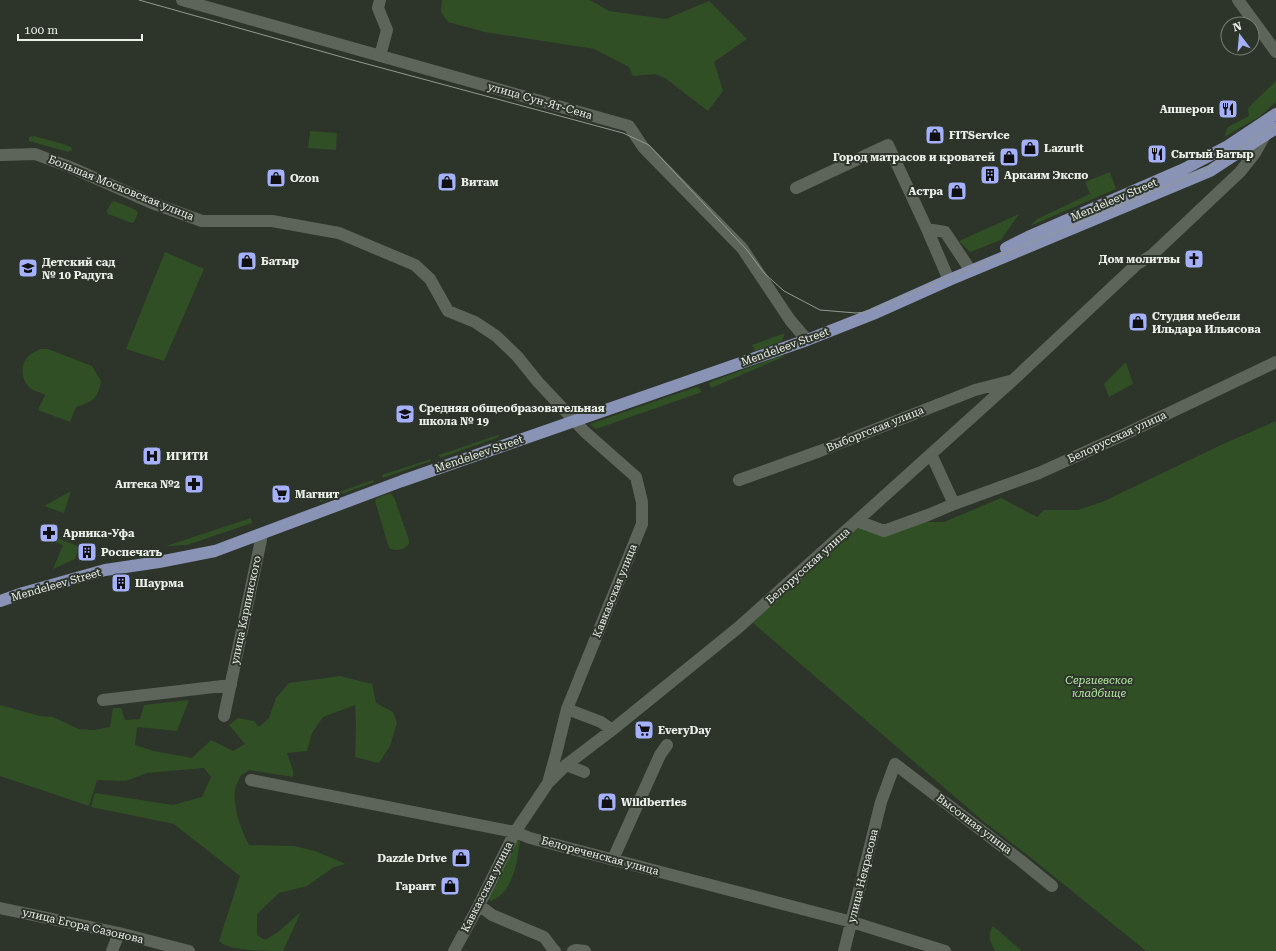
<svg xmlns="http://www.w3.org/2000/svg" width="1276" height="951" font-family="'Roboto Serif',serif">
	<style>
		.green { fill: #304f25 }
		.lines { fill: none; stroke-linecap: round; stroke-linejoin: round }
		.minor { stroke: #5d655a; stroke-width: 12 }
		.major { stroke: #8993b5; stroke-width: 12 }
		.tram { stroke: #939991; stroke-width: 1 }
		.labels { text-anchor: middle; dominant-baseline: central; stroke-width: 4; stroke-linejoin: round; paint-order: stroke }
		.street-label { font-size: 11px; fill: #eaefe8; stroke: #2d342a }
		.poi-label { font-size: 11px; font-weight: bold; fill: #eaefe8; stroke: #2d342a; text-anchor: start }
		.park-label { font-size: 11px; font-style: italic; fill: #b6e9a4; stroke: #2d342a }
	</style>
	<rect width="100%" height="100%" fill="#2d342a"/>
	<path class="green" d="M442,0H590L609,11L666,19L709,1L747,39L714,62L723,91L708,111L665,78L655,74L633,76L629,67L594,49L485,32L448,22L441,12Z
		M1276,81V102L1259,117L1224,137L1228,127L1249,116L1248,108Z
		M310,131L337,133L336,150L308,148Z
		M34,136L63,144L71,147L72,150L68,152L29,141V137Z
		M1110,172L1116,189L1030,226L1037,219L1090,194L1085,182Z
		M114,201L136,210L138,213L134,222L132,223L108,214L107,211L111,203Z
		M1019,214L1001,240L970,252L959,241Z
		M165,252L204,269L164,361L126,349Z
		M785,333L782,341L755,351L752,345Z
		M40,349H48L92,366L101,381C98,399 92,402 76,407L70,422L38,410L45,395C40,392 34,391 30,388C20,379 20,362 31,354C34,352 37,351 40,349Z
		M783,355V357L711,388L709,383L713,381Z
		M1126,362L1133,384L1109,397L1104,384Z
		M696,387L699,388L702,392L596,429L590,424Z
		M1276,421V951H1146L1030,857L984,822L753,623L857,526L883,533L923,522H944L1001,498L1037,517L1044,510H1078L1102,502L1221,445Z
		M498,435L499,437L440,458L439,455Z
		M431,459V461L383,478L382,475Z
		M373,480L374,482L320,502L319,499Z
		M71,491L64,513L44,506Z
		M390,493L394,497L409,540V544C404,550 396,552 389,548L375,501L377,498Z
		M251,518L252,523L187,545L166,546Z
		M57,538L80,547L75,559L53,569L63,545L55,542Z
		M340,676L372,684L376,703L393,712L397,723L390,746L379,763L355,757L356,727L355,705L323,717L312,733L307,751L287,753L293,770V777L250,770L241,775C239,779 236,785 235,790C233,808 241,829 249,845L294,846L315,851L346,864L334,867L307,886L279,893L257,914V935L265,940L278,932L301,912L283,951C267,951 227,951 219,941L240,876L174,824L91,807L95,793L173,805L202,797L211,777L204,768L147,773L126,781L97,780L89,806L0,776V705L40,716L53,717L79,729L94,730L110,727L113,708H121L125,720L140,719L144,705L189,700L177,731L137,727L135,745L154,751L192,758L211,740L233,751L245,744L229,725L238,718L254,721L259,727L269,718L276,698L289,683Z
		M517,840L520,841C517,862 514,892 491,901L487,899Z
		M993,926L1022,951H995C990,941 987,936 993,926Z"/>
	<g class="lines">
		<path class="minor" d="M182,0L629,126L643,147L742,248L790,320L807,340
			M1238,0L1276,52
			M380,56L387,30L378,8L380,0
			M0,155H3L35,154L70,167L152,203L202,221H272L339,233L415,265L430,279L448,311L475,322L496,336L517,356L538,382L585,432L636,477L642,502V524L567,709L556,754L548,783L515,832L479,905L454,951
			M796,188L888,145L927,229L945,232L969,268
			M927,229L949,280
			M931,454L954,504L1039,473L1123,435L1276,362
			M739,480L820,451L975,390L1010,381
			M857,521L884,531L928,515L954,504
			M103,700L231,685
			M567,709L601,722L612,730
			M224,716L261,540V534
			M566,765L584,772
			M251,780L515,832L530,838L852,922L945,951
			M549,782L566,765L612,730L739,627L1012,381L1136,265L1152,255L1240,172L1255,153L1265,135L1264,133
			M613,859L660,755L667,745
			M479,905L492,915L544,937L553,949L555,951
			M0,908L119,933L189,951
			M112,951L119,933
			M573,951L576,950L585,951
			M844,951L881,802L895,764L1020,860L1052,886"/>
		<path class="major" d="M1006,248L1028,237L1184,169L1228,146L1276,114
			M0,601L23,593L105,570L159,562L215,551L402,481L807,340L873,314L949,280L1210,171L1276,128"/>
		<path class="tram" d="M139,0L356,61L623,133L649,145L747,250L764,273L784,291L820,310L856,313L866,312L1207,169L1276,124"/>
	</g>
	<defs>
		<symbol id="restaurant-square" viewBox="-11 -11 22 22"><rect x="-9" y="-9" width="18" height="18" rx="4" fill="#a5b1fc" stroke="#2d342a"/><path d="M-5-6h1v4h1v-4h1v4h1v-4h1v5L-1.5 .5V6h-2V.5L-5-1ZM5-6V6H3V1.5H1.5Q1.5-4 5-6Z" fill="#111"/></symbol>
		<symbol id="shop-square" viewBox="-11 -11 22 22"><rect x="-9" y="-9" width="18" height="18" rx="4" fill="#a5b1fc" stroke="#2d342a"/><path d="M-5-2.5h2.3a2.7 3.5 0 0 1 5.4 0H5L5.5 6h-11ZM-1.5-2.5h3a1.5 2.3 0 0 0-3 0Z" fill="#111"/></symbol>
		<symbol id="building-square" viewBox="-11 -11 22 22"><rect x="-9" y="-9" width="18" height="18" rx="4" fill="#a5b1fc" stroke="#2d342a"/><path d="M-4-6H4V6H1V3H-1V6H-4ZM-2.5-4.3h1.7v1.8h-1.7ZM.8-4.3h1.7v1.8H.8ZM-2.5-1h1.7V.8h-1.7ZM.8-1h1.7V.8H.8Z" fill="#111"/></symbol>
		<symbol id="church-square" viewBox="-11 -11 22 22"><rect x="-9" y="-9" width="18" height="18" rx="4" fill="#a5b1fc" stroke="#2d342a"/><path d="M-1.2-6h2.4v3.5h3.3v2.4h-3.3V6h-2.4V-.1h-3.3v-2.4h3.3Z" fill="#111"/></symbol>
		<symbol id="school-square" viewBox="-11 -11 22 22"><rect x="-9" y="-9" width="18" height="18" rx="4" fill="#a5b1fc" stroke="#2d342a"/><path d="M0-5L7-2L0 1L-7-2ZM-4 1L0 2.5L4 1V4Q0 6-4 4Z" fill="#111"/></symbol>
		<symbol id="hospital-square" viewBox="-11 -11 22 22"><rect x="-9" y="-9" width="18" height="18" rx="4" fill="#a5b1fc" stroke="#2d342a"/><path d="M-5-5h3v3.5h4V-5h3V5h-3V1.5h-4V5h-3Z" fill="#111"/></symbol>
		<symbol id="pharmacy-square" viewBox="-11 -11 22 22"><rect x="-9" y="-9" width="18" height="18" rx="4" fill="#a5b1fc" stroke="#2d342a"/><path d="M-2-6h4v4h4v4h-4v4h-4v-4h-4v-4h4Z" fill="#111"/></symbol>
		<symbol id="supermarket-square" viewBox="-11 -11 22 22"><rect x="-9" y="-9" width="18" height="18" rx="4" fill="#a5b1fc" stroke="#2d342a"/><path d="M-6-5.5h2.5l.6 2H6L4.5 2H-2.5L-4.4-4H-6ZM-1.5 3.2a1.3 1.3 0 1 0 .1 0ZM3 3.2a1.3 1.3 0 1 0 .1 0Z" fill="#111"/></symbol>
	</defs>
	<g fill-rule="evenodd">
		<use href="#restaurant-square" x="1217" y="98" width="22" height="22"/>
		<use href="#shop-square" x="924" y="124" width="22" height="22"/>
		<use href="#shop-square" x="1019" y="137" width="22" height="22"/>
		<use href="#restaurant-square" x="1146" y="143" width="22" height="22"/>
		<use href="#shop-square" x="998" y="146" width="22" height="22"/>
		<use href="#building-square" x="979" y="164" width="22" height="22"/>
		<use href="#shop-square" x="265" y="167" width="22" height="22"/>
		<use href="#shop-square" x="436" y="171" width="22" height="22"/>
		<use href="#shop-square" x="946" y="180" width="22" height="22"/>
		<use href="#church-square" x="1183" y="248" width="22" height="22"/>
		<use href="#shop-square" x="236" y="250" width="22" height="22"/>
		<use href="#school-square" x="17" y="257" width="22" height="22"/>
		<use href="#shop-square" x="1127" y="311" width="22" height="22"/>
		<use href="#school-square" x="394" y="403" width="22" height="22"/>
		<use href="#hospital-square" x="141" y="445" width="22" height="22"/>
		<use href="#pharmacy-square" x="183" y="473" width="22" height="22"/>
		<use href="#supermarket-square" x="270" y="483" width="22" height="22"/>
		<use href="#pharmacy-square" x="38" y="522" width="22" height="22"/>
		<use href="#building-square" x="76" y="541" width="22" height="22"/>
		<use href="#building-square" x="110" y="572" width="22" height="22"/>
		<use href="#supermarket-square" x="633" y="719" width="22" height="22"/>
		<use href="#shop-square" x="596" y="791" width="22" height="22"/>
		<use href="#shop-square" x="450" y="847" width="22" height="22"/>
		<use href="#shop-square" x="439" y="875" width="22" height="22"/>
	</g>
	<g class="labels">
		<g class="street-label">
			<text transform="translate(540 101) rotate(16)">улица Сун-Ят-Сена</text>
			<text transform="translate(121 188) rotate(22)">Большая Московская улица</text>
			<text transform="translate(1114 200) rotate(-23)">Mendeleev Street</text>
			<text transform="translate(785 347) rotate(-20)">Mendeleev Street</text>
			<text transform="translate(875 429) rotate(-22)">Выборгская улица</text>
			<text transform="translate(1117 437) rotate(-25)">Белорусская улица</text>
			<text transform="translate(479 454) rotate(-19)">Mendeleev Street</text>
			<text transform="translate(808 566) rotate(-42)">Белорусская улица</text>
			<text transform="translate(56 585) rotate(-16)">Mendeleev Street</text>
			<text transform="translate(615 591) rotate(-68)">Кавказская улица</text>
			<text transform="translate(246 610) rotate(-78)">улица Карпинского</text>
			<text transform="translate(974 824) rotate(37)">Высотная улица</text>
			<text transform="translate(600 856) rotate(15)">Белореченская улица</text>
			<text transform="translate(863 876) rotate(-76)">улица Некрасова</text>
			<text transform="translate(487 887) rotate(-63)">Кавказская улица</text>
			<text transform="translate(83 926) rotate(13)">улица Егора Сазонова</text>
		</g>
		<g class="poi-label">
			<text x="1214" y="109" text-anchor="end">Апшерон</text>
			<text x="949" y="135">FITService</text>
			<text x="1044" y="148">Lazurit</text>
			<text x="1171" y="154">Сытый Батыр</text>
			<text x="995" y="157" text-anchor="end">Город матрасов и кроватей</text>
			<text x="1004" y="175">Аркаим Экспо</text>
			<text x="290" y="178">Ozon</text>
			<text x="461" y="182">Витам</text>
			<text x="943" y="191" text-anchor="end">Астра</text>
			<text x="1180" y="259" text-anchor="end">Дом молитвы</text>
			<text x="261" y="261">Батыр</text>
			<text x="42" y="262">Детский сад<tspan x="42" dy="13">№ 10 Радуга</tspan></text>
			<text x="1152" y="316">Студия мебели<tspan x="1152" dy="13">Ильдара Ильясова</tspan></text>
			<text x="419" y="408">Средняя общеобразовательная<tspan x="419" dy="13">школа № 19</tspan></text>
			<text x="166" y="456">ИГИТИ</text>
			<text x="180" y="484" text-anchor="end">Аптека №2</text>
			<text x="295" y="494">Магнит</text>
			<text x="63" y="533">Арника-Уфа</text>
			<text x="101" y="552">Роспечать</text>
			<text x="135" y="583">Шаурма</text>
			<text x="658" y="730">EveryDay</text>
			<text x="621" y="802">Wildberries</text>
			<text x="447" y="858" text-anchor="end">Dazzle Drive</text>
			<text x="436" y="886" text-anchor="end">Гарант</text>
		</g>
		<g class="park-label">
			<text x="1099" y="680">Сергиевское<tspan x="1099" dy="13">кладбище</tspan></text>
		</g>
	</g>
	<g transform="translate(1240 36) rotate(344)"><circle r="19" fill="#2d342a" stroke="#797f76"/>
	<path d="M0-3L7 15L0 10L-7 15Z" fill="#a5b1fc"/>
	<text y="-6" font-size="11" font-weight="bold" text-anchor="middle" fill="#eaefe8">N</text>
	</g>
	<path d="M18 34v6h124v-6" fill="none" stroke="#eaefe8" stroke-width="2"/>
	<text x="24" y="34" font-size="12" fill="#eaefe8" stroke="#2d342a" stroke-width="3" paint-order="stroke">100 m</text>
</svg>
